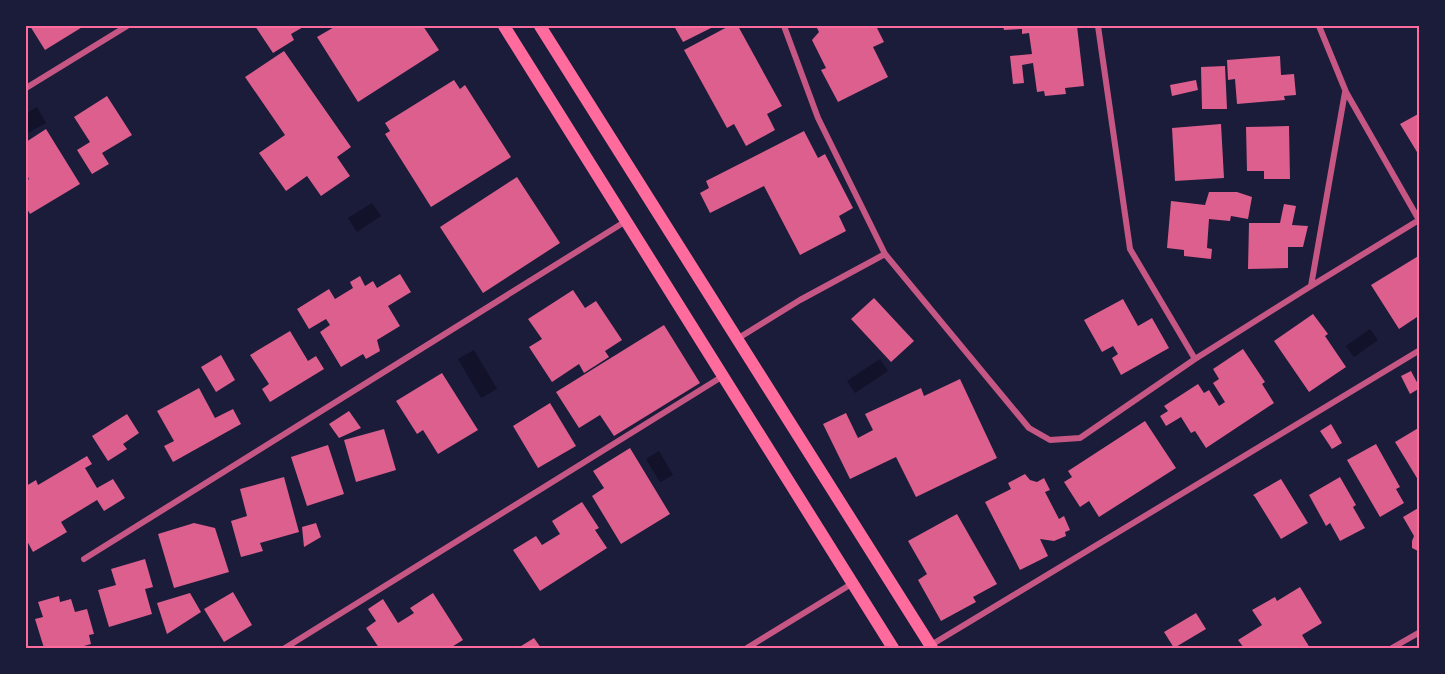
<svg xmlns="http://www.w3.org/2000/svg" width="1445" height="674" font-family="'Space Grotesk',sans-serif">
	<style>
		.water { fill: #12122b }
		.building { fill: #dd5f8e }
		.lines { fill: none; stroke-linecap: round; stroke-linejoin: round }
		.minor { stroke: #c65784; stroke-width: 6 }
		.secondary { stroke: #ff6b9d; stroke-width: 12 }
		.neatline { fill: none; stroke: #ff6b9d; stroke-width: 2 }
	</style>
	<rect width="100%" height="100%" fill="#1b1b3a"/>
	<path class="water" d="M37,107L46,123L26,134V114Z
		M372,203L381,216L357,232L348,218Z
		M1370,329L1378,340L1354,357L1346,346Z
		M474,350L497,389L481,398L458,359Z
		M880,359L888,371L855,393L847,381Z
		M659,451L673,475L660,482L646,459Z"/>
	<path class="building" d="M30,26H84L45,50Z
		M255,26H305L291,34L294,40L273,53Z
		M336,26H423L439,50L358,102L317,37Z
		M674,26H715L683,42Z
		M729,26H738L782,106L767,114L775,130L746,146L734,124L727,128L684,50Z
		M816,26H876L884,42L873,47L888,77L838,102L821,70L826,68L812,40L819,32Z
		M1003,26H1077L1084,86L1065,88L1066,94L1045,96L1044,91L1037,92L1033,63L1022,65L1024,83L1013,84L1010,56L1032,54L1029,33L1022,34V29L1004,30Z
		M284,51L351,147L337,157L350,176L321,196L307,176L286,191L259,153L285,135L245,77Z
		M1280,56L1281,75L1294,74L1296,95L1284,96L1285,100L1237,104L1235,79L1228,80L1227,60Z
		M1225,66L1227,109H1202L1201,67Z
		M454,80L460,89L465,85L511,157L431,207L385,134L390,131L385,123Z
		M1196,80L1198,90L1172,96L1170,85Z
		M107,96L132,135L102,153L109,164L92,174L77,150L90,142L74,117Z
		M1420,113V157L1400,124Z
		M1221,124L1224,178L1175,181L1172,128Z
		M1289,126L1290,179H1264V171H1247L1246,127Z
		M46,129L80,184L30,214L26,207V181L29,179L26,173V142Z
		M804,131L818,158L825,154L853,208L839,216L846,231L800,255L764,186L710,213L700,193L709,188L706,181Z
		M517,177L560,243L483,293L440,227Z
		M1209,192H1237L1252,197L1248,219L1231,216L1230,221L1209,219L1207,248L1212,249L1211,259L1184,256V250L1167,248L1171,201L1205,205Z
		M1284,204L1296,206L1292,225L1308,226L1303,247H1288V268L1248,269L1249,223H1280Z
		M1420,255V315L1399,329L1371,285Z
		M400,274L411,292L388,306L400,326L377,340L380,351L366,359L363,354L341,367L320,332L330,325L326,319L309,329L297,309L329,289L335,299L353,288L350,282L360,276L365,286L373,281L377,288Z
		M573,290L585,308L596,301L622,340L605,351L609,357L584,373L579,364L552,382L529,347L542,339L528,319Z
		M874,298L914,341L891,362L851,319Z
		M1123,299L1138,326L1152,318L1169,348L1121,375L1112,358L1118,354L1113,346L1102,352L1084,320Z
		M1313,314L1328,334L1325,336L1346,367L1309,392L1274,341Z
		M664,325L700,383L614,436L600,415L579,428L556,392Z
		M290,331L308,361L316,356L324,369L270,402L262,389L269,384L250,355Z
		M1243,349L1265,382L1262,384L1274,403L1206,448L1195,431L1191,433L1181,417L1166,426L1160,416L1168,411L1164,406L1198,384L1204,393L1209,390L1219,406L1225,402L1213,383L1219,379L1213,369Z
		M221,355L235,380L216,392L201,367Z
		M1411,371L1420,388L1410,394L1401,376Z
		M442,373L478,430L438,454L423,430L417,434L396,401Z
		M960,379L997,458L916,497L896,457L850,479L823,424L846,413L858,438L873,430L865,414L921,388L924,396Z
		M199,388L215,418L233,409L241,424L173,462L164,446L174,441L157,411Z
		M550,403L576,446L538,468L513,426Z
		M349,411L361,428L339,438L329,424Z
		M127,414L139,433L123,444L127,449L108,461L92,436Z
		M1145,421L1176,468L1099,517L1089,501L1080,507L1064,482L1072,477L1068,471Z
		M1331,424L1342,443L1332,449L1320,431Z
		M1420,427V483L1395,442Z
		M384,429L396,470L356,482L344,440Z
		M1376,444L1400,487L1396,489L1404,503L1380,517L1347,460Z
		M328,445L344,494L307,506L291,457Z
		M630,448L670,514L621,544L592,496L604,488L593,471Z
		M87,456L92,464L85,468L97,488L113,479L125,498L104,511L97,500L61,522L67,532L33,552L26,539V486L36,480L38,485Z
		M1025,474L1030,480L1037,482L1044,478L1050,490L1045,492L1059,519L1064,516L1070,530L1065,532L1066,536L1054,541L1040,539L1048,556L1020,570L985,502L1011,489L1008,483Z
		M284,477L299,532L260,543L263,551L241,557L231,521L247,516L240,489Z
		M1340,477L1356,505L1353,507L1365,528L1340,541L1330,523L1326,526L1309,495Z
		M1281,479L1308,523L1281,539L1255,497L1253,495Z
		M582,502L599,528L595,530L607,548L540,591L513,550L536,536L542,545L560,534L552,521Z
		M1420,507V552L1412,548V541L1414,536L1403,517Z
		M957,514L997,584L973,597L976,602L941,621L918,580L927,574L908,541Z
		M194,523L215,528L229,572L174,588L158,534Z
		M316,523L321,537L304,547L302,527Z
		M145,559L153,587L145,589L152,614L109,627L98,590L116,585L111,569Z
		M1300,587L1322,623L1302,635L1310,648H1244L1238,640L1262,625L1252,610L1275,597L1277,601Z
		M233,592L252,625L224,642L204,609Z
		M190,593L201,612L167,634L157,603Z
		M433,593L463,640L450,648H379L366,628L376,621L368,609L383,599L398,623L414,613L410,608Z
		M59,596L60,602L71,599L75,612L87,609L94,634L89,635L91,644L77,648H44L35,619L43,617L38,602Z
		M1196,613L1206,629L1174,648L1164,632Z
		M534,638L541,648H518Z"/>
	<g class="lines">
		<path class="minor" d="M784,26L818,118L885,254L1029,428L1050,440L1080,438L1195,359L1311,286L1419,220L1346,92L1319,26
			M1098,26L1130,249L1195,359
			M26,88L127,26
			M1311,286L1345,92
			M737,339L800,300L885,254
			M84,559L626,221
			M931,645L1420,350
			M285,648L723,376
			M747,648L853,583
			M1392,648L1420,632"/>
		<path class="secondary" d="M504,26L893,648
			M540,26L932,648"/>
	</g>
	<rect width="1445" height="674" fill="none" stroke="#1b1b3a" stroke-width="54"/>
	<rect x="27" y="27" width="1391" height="620" class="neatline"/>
</svg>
